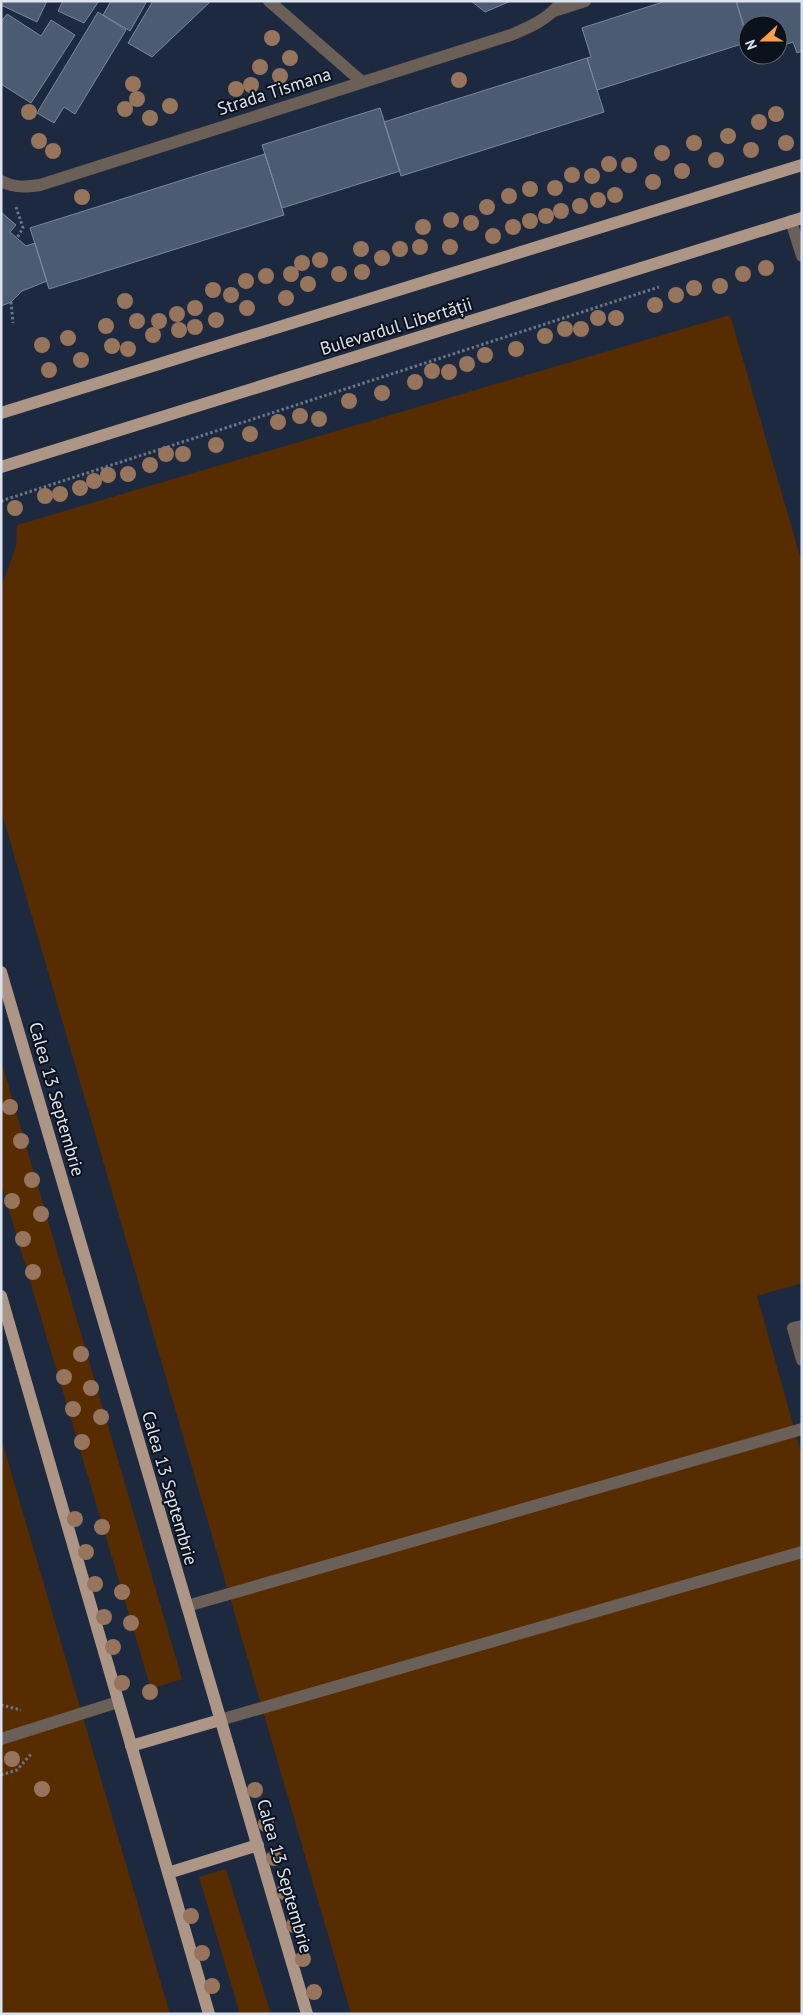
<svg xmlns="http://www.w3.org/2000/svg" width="803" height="2015" font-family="'PT Sans',sans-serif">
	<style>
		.green { fill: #562c00 }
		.building { fill: #4c5a72; stroke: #7988a2 }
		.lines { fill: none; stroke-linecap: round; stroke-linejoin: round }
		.path { stroke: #6a7587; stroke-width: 3; stroke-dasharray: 2.5 2.5; stroke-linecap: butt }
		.minor { stroke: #6b6057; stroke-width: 12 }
		.major { stroke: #ad9685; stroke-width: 12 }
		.tree { fill: #97745c }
		.labels { text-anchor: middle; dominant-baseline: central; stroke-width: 4; stroke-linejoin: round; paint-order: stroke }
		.street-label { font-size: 18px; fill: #dbe3f1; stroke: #0c121b }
	</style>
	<rect width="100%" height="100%" fill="#1d293e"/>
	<path class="green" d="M730,315L802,563V1283L757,1296L802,1456V2014H351L1,810V588L16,546L17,525Z
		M1,1060L182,1679L151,1689L1,1183Z
		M1,1438L170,2014H1Z
		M226,1869L271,2014H240L199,1877Z"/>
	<path class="building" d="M1,1H47L37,22L1,5Z
		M63,1H99L84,23L58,11Z
		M111,1H147L130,31L103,15Z
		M153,1H211L152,57L128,43Z
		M471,1H511L485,12Z
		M666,1H736L748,42L597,90L587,58L591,57L582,28Z
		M736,1H802V51L797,53L793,42L781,46L778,25H748V38Z
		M98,12L126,30L75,114L64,107L54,123L37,113Z
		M7,14L41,36L51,20L75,35L31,103L1,84V22Z
		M587,58L604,112L401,176L384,122Z
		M380,108L400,171L282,208L262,145Z
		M265,154L284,215L49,289L30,228Z
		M1,212L16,225L10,232L26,246L35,243L47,281L22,291L11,302L1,306Z"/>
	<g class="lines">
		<path class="path" d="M16,207L23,228L17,238
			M11,302L13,323
			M1,501L659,287
			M1,1705L21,1710
			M1,1775L17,1770L32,1753"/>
		<path class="minor" d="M269,1L361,81
			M554,11L585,1
			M1,181C14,188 26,187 40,185L511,35C530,27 549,19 562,1
			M791,221L802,256
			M802,1326L793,1328L802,1360
			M187,1606L802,1429
			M220,1720L802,1552
			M1,1739L118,1702"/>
		<path class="major" d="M1,413L802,165
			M1,467L802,218
			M1,972L307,2014
			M1,1296L209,2014
			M131,1746L220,1720
			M168,1873L258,1845"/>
	</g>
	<g class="tree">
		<circle cx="272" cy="38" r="8"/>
		<circle cx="290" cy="58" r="8"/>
		<circle cx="260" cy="67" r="8"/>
		<circle cx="280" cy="76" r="8"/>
		<circle cx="459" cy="80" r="8"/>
		<circle cx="133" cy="84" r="8"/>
		<circle cx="251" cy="85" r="8"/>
		<circle cx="236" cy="89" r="8"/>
		<circle cx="137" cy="99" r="8"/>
		<circle cx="170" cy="106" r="8"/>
		<circle cx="125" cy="109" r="8"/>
		<circle cx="29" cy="112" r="8"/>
		<circle cx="776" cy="114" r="8"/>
		<circle cx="150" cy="118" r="8"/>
		<circle cx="759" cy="122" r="8"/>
		<circle cx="728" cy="136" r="8"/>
		<circle cx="39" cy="141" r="8"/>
		<circle cx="694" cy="143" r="8"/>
		<circle cx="786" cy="143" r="8"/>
		<circle cx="751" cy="150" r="8"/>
		<circle cx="53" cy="151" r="8"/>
		<circle cx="662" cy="153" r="8"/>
		<circle cx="716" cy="160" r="8"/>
		<circle cx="609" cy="164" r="8"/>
		<circle cx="629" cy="165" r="8"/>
		<circle cx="682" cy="171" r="8"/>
		<circle cx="572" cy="175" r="8"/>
		<circle cx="592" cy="176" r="8"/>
		<circle cx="653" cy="182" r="8"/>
		<circle cx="555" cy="188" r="8"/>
		<circle cx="530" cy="189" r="8"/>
		<circle cx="615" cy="195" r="8"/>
		<circle cx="509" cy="196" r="8"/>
		<circle cx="82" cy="197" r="8"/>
		<circle cx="598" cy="200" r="8"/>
		<circle cx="580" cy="206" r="8"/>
		<circle cx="487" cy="207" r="8"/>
		<circle cx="561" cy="211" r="8"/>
		<circle cx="546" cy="216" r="8"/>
		<circle cx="451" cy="220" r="8"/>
		<circle cx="530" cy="221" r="8"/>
		<circle cx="471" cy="223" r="8"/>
		<circle cx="423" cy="227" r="8"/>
		<circle cx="513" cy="227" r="8"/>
		<circle cx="493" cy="236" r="8"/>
		<circle cx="420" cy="247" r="8"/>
		<circle cx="450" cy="247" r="8"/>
		<circle cx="361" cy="249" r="8"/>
		<circle cx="400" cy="249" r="8"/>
		<circle cx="382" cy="258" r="8"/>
		<circle cx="320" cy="260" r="8"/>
		<circle cx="302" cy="263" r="8"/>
		<circle cx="766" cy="268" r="8"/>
		<circle cx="362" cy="272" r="8"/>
		<circle cx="291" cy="274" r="8"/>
		<circle cx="339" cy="274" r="8"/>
		<circle cx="743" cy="274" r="8"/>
		<circle cx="266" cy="276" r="8"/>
		<circle cx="246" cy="281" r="8"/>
		<circle cx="308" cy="284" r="8"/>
		<circle cx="720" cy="286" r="8"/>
		<circle cx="694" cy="288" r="8"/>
		<circle cx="213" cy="290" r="8"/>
		<circle cx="231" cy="295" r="8"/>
		<circle cx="676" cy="295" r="8"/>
		<circle cx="286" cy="298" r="8"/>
		<circle cx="125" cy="301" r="8"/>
		<circle cx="655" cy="305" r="8"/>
		<circle cx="195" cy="308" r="8"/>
		<circle cx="247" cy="308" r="8"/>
		<circle cx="177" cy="314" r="8"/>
		<circle cx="598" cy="318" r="8"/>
		<circle cx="616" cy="318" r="8"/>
		<circle cx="216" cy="320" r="8"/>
		<circle cx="137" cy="321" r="8"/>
		<circle cx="159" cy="321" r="8"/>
		<circle cx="106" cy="326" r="8"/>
		<circle cx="195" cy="327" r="8"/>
		<circle cx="565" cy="329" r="8"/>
		<circle cx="581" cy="329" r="8"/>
		<circle cx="179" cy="330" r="8"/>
		<circle cx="153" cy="335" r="8"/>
		<circle cx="545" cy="336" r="8"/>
		<circle cx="68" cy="338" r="8"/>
		<circle cx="42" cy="345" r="8"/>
		<circle cx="112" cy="346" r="8"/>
		<circle cx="128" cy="349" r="8"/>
		<circle cx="516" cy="349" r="8"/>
		<circle cx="485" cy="355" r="8"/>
		<circle cx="81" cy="360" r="8"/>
		<circle cx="467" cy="364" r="8"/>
		<circle cx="49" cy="370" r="8"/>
		<circle cx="432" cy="371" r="8"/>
		<circle cx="449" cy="372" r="8"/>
		<circle cx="415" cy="382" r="8"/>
		<circle cx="382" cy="393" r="8"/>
		<circle cx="349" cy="401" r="8"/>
		<circle cx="300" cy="416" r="8"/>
		<circle cx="319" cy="419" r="8"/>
		<circle cx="278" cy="422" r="8"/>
		<circle cx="250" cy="434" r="8"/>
		<circle cx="216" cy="445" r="8"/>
		<circle cx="166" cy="454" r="8"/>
		<circle cx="183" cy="454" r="8"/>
		<circle cx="150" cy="465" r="8"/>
		<circle cx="128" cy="474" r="8"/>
		<circle cx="108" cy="475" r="8"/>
		<circle cx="94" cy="481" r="8"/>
		<circle cx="80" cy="488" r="8"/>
		<circle cx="60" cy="494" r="8"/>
		<circle cx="45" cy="496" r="8"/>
		<circle cx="15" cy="508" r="8"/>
		<circle cx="10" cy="1107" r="8"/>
		<circle cx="21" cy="1141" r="8"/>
		<circle cx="32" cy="1180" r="8"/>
		<circle cx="12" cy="1201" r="8"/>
		<circle cx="41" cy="1214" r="8"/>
		<circle cx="23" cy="1239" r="8"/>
		<circle cx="33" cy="1272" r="8"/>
		<circle cx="81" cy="1354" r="8"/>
		<circle cx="64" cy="1377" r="8"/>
		<circle cx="91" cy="1388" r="8"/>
		<circle cx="73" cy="1409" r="8"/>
		<circle cx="101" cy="1417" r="8"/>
		<circle cx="82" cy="1442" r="8"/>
		<circle cx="75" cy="1519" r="8"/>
		<circle cx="102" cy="1527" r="8"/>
		<circle cx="86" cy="1552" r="8"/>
		<circle cx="95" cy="1584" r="8"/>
		<circle cx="122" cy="1592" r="8"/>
		<circle cx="104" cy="1617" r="8"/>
		<circle cx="131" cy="1623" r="8"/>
		<circle cx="113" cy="1647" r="8"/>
		<circle cx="122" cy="1683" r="8"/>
		<circle cx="150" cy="1692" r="8"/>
		<circle cx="12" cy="1759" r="8"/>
		<circle cx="42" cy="1789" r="8"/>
		<circle cx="255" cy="1790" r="8"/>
		<circle cx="266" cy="1824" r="8"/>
		<circle cx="274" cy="1858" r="8"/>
		<circle cx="284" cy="1892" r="8"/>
		<circle cx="191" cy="1916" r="8"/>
		<circle cx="294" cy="1925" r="8"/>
		<circle cx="202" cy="1953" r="8"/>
		<circle cx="303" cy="1959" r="8"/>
		<circle cx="212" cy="1986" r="8"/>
		<circle cx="314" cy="1992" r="8"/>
	</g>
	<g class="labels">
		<g class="street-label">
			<text transform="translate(274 91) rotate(-18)">Strada Tismana</text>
			<text transform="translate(396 326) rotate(-17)">Bulevardul Libertății</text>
			<text transform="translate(57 1099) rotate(74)">Calea 13 Septembrie</text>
			<text transform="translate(170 1488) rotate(74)">Calea 13 Septembrie</text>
			<text transform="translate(285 1876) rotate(74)">Calea 13 Septembrie</text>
		</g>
	</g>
	<rect width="803" height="2015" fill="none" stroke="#dbe3f1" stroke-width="5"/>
	<g transform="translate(763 40) rotate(249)"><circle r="24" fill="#0c121b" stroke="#5f6671"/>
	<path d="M0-4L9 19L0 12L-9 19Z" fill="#fa9f4e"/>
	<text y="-8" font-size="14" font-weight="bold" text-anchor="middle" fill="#dbe3f1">N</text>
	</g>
</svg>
